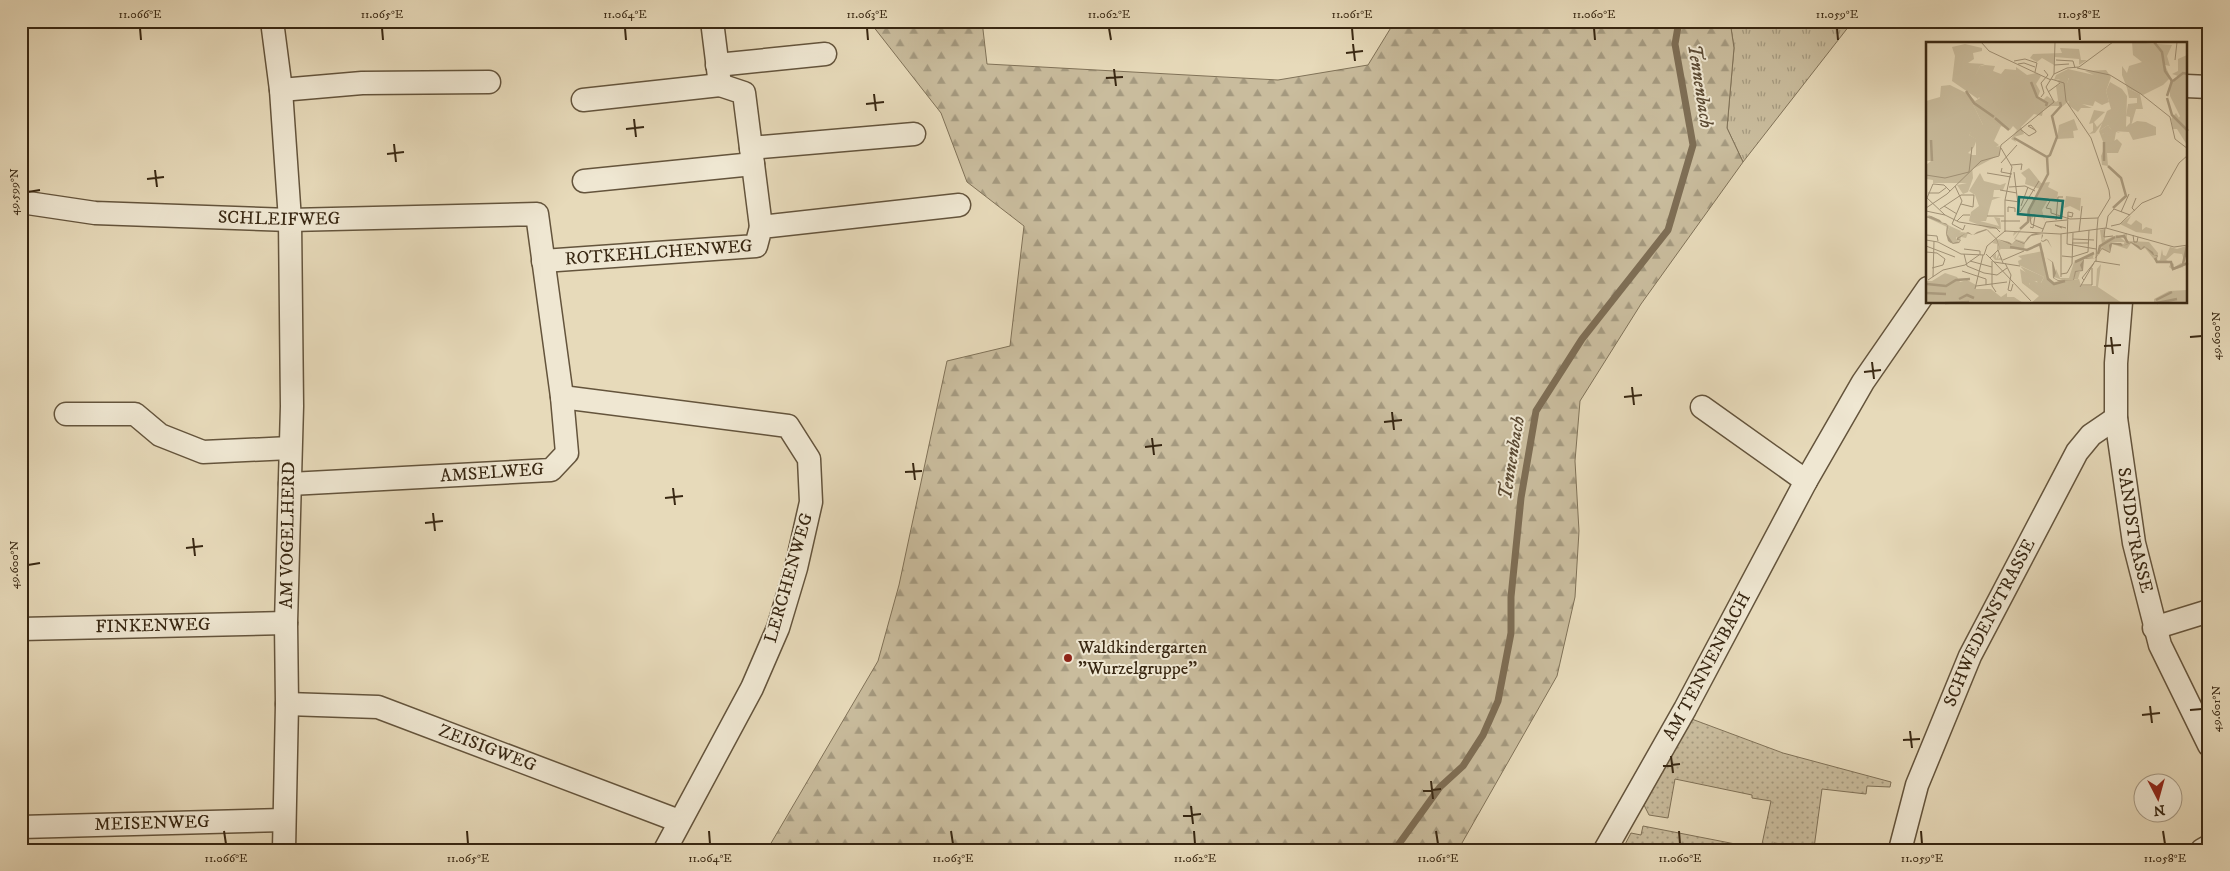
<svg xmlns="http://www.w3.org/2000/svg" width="2230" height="871" font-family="'IM FELL DW Pica',serif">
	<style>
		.grass { fill: url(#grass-tufts); stroke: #807258 }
		.forest { fill: url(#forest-firs); stroke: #807258 }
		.garden { fill: url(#garden-dots); stroke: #807258 }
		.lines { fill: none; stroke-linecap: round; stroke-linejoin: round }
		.stream { stroke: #7e6e55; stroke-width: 7 }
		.minor-casing { stroke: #64543c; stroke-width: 25 }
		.minor { stroke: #efe7d2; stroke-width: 22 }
		.ticks { fill: none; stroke: #382712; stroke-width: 2 }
		.poi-dot { fill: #8f2418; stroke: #efe7d2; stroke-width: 2 }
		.labels { text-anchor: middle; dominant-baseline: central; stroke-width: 4; stroke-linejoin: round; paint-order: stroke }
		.street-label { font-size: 18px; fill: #382712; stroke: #efe7d2 }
		.poi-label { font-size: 18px; fill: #382712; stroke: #efe7d2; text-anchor: start }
		.water-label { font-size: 19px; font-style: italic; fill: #5b4a33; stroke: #efe7d2 }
		.inset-river { fill: none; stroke: #ac9d81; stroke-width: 2.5 }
		.inset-road { fill: none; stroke: #a19277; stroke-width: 1 }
		.view { fill: #0f766e; fill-opacity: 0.15; stroke: #0f766e; stroke-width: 2.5 }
		.inset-edge { fill: none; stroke: #382712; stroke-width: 2.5 }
		.neatline { fill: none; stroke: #382712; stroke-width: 2 }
		.ticks-label { font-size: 12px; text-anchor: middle; fill: #382712 }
	</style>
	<defs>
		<pattern id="grass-tufts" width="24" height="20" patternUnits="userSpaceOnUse" patternTransform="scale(1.25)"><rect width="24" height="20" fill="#c9bc9d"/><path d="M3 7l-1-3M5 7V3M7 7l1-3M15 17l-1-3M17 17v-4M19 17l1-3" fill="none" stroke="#a4997f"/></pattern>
		<pattern id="forest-firs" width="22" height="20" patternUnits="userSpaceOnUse" patternTransform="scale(1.25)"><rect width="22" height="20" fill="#c9bc9d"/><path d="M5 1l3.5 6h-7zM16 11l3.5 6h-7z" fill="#a4997f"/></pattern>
		<pattern id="garden-dots" width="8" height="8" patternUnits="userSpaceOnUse" patternTransform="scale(1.25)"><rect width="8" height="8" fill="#c9bc9d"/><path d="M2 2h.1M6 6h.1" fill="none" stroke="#a4997f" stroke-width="1.8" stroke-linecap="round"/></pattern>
	</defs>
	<rect width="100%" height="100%" fill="#e7daba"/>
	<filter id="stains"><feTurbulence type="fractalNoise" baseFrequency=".004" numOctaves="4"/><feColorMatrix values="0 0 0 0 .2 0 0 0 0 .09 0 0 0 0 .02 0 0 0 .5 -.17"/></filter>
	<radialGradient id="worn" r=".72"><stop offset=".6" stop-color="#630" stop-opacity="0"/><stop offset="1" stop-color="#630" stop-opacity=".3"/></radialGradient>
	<path class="grass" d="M1730,21H1853L1743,162L1727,128L1734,48Z"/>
	<path class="forest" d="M869,21H982L987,64L1278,80L1368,65L1395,21H1730L1734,48L1727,128L1743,162L1641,304L1580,401L1575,461L1579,531L1575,597L1557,676L1458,850H767L878,661L899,585L947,361L1010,346L1024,226L967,182L941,113Z"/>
	<path class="garden" d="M1689,718L1783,753L1891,782L1890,787L1867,786L1866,794L1822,789L1814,848L1774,843L1773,850H1622L1631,833L1641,835L1643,826L1761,849L1771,801L1752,798V795L1675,779L1668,818L1649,815L1644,805Z"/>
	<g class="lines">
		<path class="stream" d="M1361,850L1369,847L1396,848L1440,787L1463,766L1483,735L1498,701L1511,633V597L1521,498L1536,411L1582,339L1668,230L1693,145L1675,44L1679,21"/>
		<defs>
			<g id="minor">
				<path d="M272,21L281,90L290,220L292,406L286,623L287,704L284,850"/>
				<path d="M712,21L720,85L744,93L761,227"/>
				<path d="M717,65L825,54"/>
				<path d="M2186,86L2209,87"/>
				<path d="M281,90L362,83L489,82"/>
				<path d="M583,100L720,85"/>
				<path d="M751,148L914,134"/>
				<path d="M584,181L753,164"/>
				<path id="s1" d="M21,202L95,213L290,220L537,214L562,397L567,453L551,470L290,484"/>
				<path id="s2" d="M543,261L756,246L761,227L959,205"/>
				<path id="s3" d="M2121,302L2116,363V418L2134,543L2160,645L2209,745"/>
				<path d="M562,397L788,426L809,459L811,502L796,568L778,628L752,688L665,850"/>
				<path d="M1702,407L1806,481"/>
				<path d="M66,414H135L160,435L203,452L290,448"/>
				<path d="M2154,628L2209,611"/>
				<path id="s4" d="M21,629L286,623"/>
				<path id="s5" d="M287,704L378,707L679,821"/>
				<path id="s6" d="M21,827L284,820"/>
				<path id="s7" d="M1605,850L1685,709L1806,481L1863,382L1928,288"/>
				<path id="s8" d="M1900,850L1917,785L1970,656L2077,452L2091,435L2116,418"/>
				<path d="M2202,850L2209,846"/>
			</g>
		</defs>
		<use href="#minor" class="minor-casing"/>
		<use href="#minor" class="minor"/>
	</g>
	<path class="ticks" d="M140,28L141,40M382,28L383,40M625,28L626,40M867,28L868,40M1109,28L1111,40M1352,28L1353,40M1594,28L1595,40M1837,28L1838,40M2079,28L2080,40M1353,44L1355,61M1346,53L1363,51M1114,69L1116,86M1106,78L1123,77M874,94L876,111M866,104L884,102M634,119L636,137M626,129L644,127M394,144L396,162M387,154L404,152M155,170L157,187M147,179L164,177M28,192L40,190M2111,337L2113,354M2190,337L2202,336M2104,346L2121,345M1872,362L1874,379M1864,372L1881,370M1632,387L1634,405M1624,397L1642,395M1392,412L1394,430M1384,422L1402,420M1152,438L1154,455M1145,447L1162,445M913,463L915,480M905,472L922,471M673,488L675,505M665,498L683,496M433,513L435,531M425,523L443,521M193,538L195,556M186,548L203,546M28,565L40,563M2150,706L2152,723M2190,710L2202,709M2142,715L2160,713M1910,731L1912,748M1903,740L1920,739M1671,756L1673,773M1663,766L1680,764M1431,781L1433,799M1423,791L1441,789M1191,806L1193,824M1183,816L1201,814M224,831L226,844M467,831L468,844M709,831L710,844M951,831L953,844M1194,831L1195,844M1436,831L1438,844M1679,831L1680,844M1921,831L1922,844M2163,831L2165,844"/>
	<circle class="poi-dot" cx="1068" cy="658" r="5"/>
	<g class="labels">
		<g class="street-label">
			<text stroke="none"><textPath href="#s1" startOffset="259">SCHLEIFWEG</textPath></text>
			<text stroke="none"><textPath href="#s2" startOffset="116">ROTKEHLCHENWEG</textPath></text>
			<text transform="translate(492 473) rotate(-4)">AMSELWEG</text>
			<text stroke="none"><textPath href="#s3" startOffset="230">SANDSTRASSE</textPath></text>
			<text transform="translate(288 535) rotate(-89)">AM VOGELHERD</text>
			<text transform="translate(789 578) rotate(-74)">LERCHENWEG</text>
			<text stroke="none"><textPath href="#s8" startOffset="245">SCHWEDENSTRASSE</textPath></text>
			<text stroke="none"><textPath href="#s4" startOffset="132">FINKENWEG</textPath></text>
			<text stroke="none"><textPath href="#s7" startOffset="210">AM TENNENBACH</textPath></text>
			<text stroke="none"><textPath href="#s5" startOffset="208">ZEISIGWEG</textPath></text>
			<text stroke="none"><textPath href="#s6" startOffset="131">MEISENWEG</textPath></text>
		</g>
		<g class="poi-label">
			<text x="1078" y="648">Waldkindergarten<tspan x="1078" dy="21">"Wurzelgruppe"</tspan></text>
		</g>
		<g class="water-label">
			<text transform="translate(1700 86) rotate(81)">Tennenbach</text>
			<text transform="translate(1512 458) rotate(-81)">Tennenbach</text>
		</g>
	</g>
	<g transform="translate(1926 42)">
		<rect width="261" height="261" fill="#e7daba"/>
		<path d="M134,6L153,7L155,18H161L153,23V17L129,15L128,23L116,16L111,20L104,16L107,12L136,11ZM59,23L69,24L67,29L75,32L79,27L90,28V25L101,33L110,31L115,34L110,42L114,49L112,55L117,58L121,54L130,60L134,57L137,64H125L117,68L116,74L108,72L95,85L98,92L88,95L90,100L85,97L91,88L87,84L84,88L75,84L68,99L73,103L70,105L74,104L73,113L43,129L45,113H50V97L43,93L45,90L35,85L38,82L57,83L41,50L49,59L54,56L42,47L54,24ZM142,27L168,33L159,29L180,28L185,35L180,49L183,60L176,63L169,59L167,64L156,62L166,66H155L152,70L142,63L144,52L139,47L143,36L128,38L130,33ZM201,46L214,52L217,67H210L205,84L200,85L204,81V75L200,74L202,62L211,61V56H203ZM168,68L179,70L168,80L171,85L180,76L169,91L163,92L167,89V81L163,82ZM250,71L261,89V103L251,87H247L245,77ZM182,83L186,89L176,92L185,101L191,97L196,102L192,111H181L182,124L176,123L175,114L179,105L173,89ZM24,184L35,189L30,196L33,200H23L21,191ZM178,187L179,198L191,193L200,200H186L184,210L176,205L172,210L176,202L174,188ZM95,188L89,197L99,200L98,207H75L72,209L74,214H73L72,217L75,215L77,218H69L66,214L70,211V217L73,211L71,209V202L66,201L70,197L85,203L90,199L97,202L88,197L93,189L87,194L88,190ZM168,210L167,216H158L156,228L149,230H154L152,237H148L149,232L147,238L139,239L128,235L130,227L134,236H143L148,220ZM94,224L118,235L113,244L111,239L102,242L101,232Z" fill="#c9bc9d"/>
		<path d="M206,0L246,3L241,14L244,24L239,23L246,39L252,34L246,32L252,29V17L261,13V89L252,77L254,74L244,54V36L237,43L217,53L201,46L196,33V24L201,31L203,24L216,20L207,13ZM39,2L56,6V9L47,11L48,17L42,21L59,22L54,24L43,47L54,53L52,57L26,39L29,14L26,5ZM140,33L143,34L140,47L144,48L146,56L137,64L132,58L130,44L134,42L131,39ZM184,40L196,47L201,54L200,85L211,79L220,80L230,85V93L207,98L203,90L186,89L182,83L173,89L181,69L185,67L180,49ZM24,43L42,52L57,83L50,84L43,93L51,97L48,105L42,111L45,112L47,136L42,150L37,152L31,143L41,141H7V138L0,137V123L5,119H0V59L14,55L15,44ZM78,57L84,58L83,70L76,68L69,74L62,67L65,58L75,65ZM148,77L152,88L147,89L148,96L131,97L133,83ZM103,126L115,141L124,140L122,145L132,150L131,158L123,156L116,168L119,179L116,173L110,172L103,180L101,179V169L114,147L99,142L100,136L95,131ZM54,131L58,139L74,143L80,141L77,148H68L67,155H75L66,158L60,179H54L73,184L68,175L74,176L75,187H64L43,179L45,170L53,164L49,153L43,149ZM3,173L24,184L21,191L24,200H33L30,193L35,190L42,191L40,196L35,195L33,201H24L20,193L21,185L0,175ZM205,174L201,181L205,183L210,178L216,182V188L220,185L226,187V192L210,190L194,182ZM201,191V199L223,200L232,211L231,219L234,218L236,207L237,213L240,214L244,205L251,207L260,204L258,219L256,212L248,211L240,218L248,222L247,226L255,221H261L256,223L261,234L257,225L247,228L243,225L245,221H231L219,206L214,208L205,201L201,207L186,202L184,211L176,207L170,215L176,205L184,209L185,200L198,202L199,197L194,194ZM117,209L122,235L128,240L153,237L155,244H170L171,227L175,222L172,245L196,261H105L113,254L96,241L94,227L103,232V243L105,239L115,241L118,235L93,223L92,219L96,217L92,214ZM19,231L31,235L34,240L41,238L50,243L49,247H65L75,255L81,251V255H88L97,261H0V239H6ZM261,248V261H228V257L243,249Z" fill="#c9bc9d"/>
		<path d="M187,87L194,91L190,90L188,101L180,102L176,92Z" fill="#c9bc9d"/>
		<path d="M140,154L155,156L154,169L144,164L138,166Z" fill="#c9bc9d"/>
		<path d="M5,174L14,178L16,181H19L21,182L22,185L21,192L27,201L30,200H33L34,198H31V196L40,191L42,190L47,193L51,190L60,187L62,188L71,197L83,200L86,202L90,198L98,201L102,195L106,192L110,191L116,192L117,193V194L115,198L117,199L120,197L122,198L126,206L121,216L127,220L130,231L128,236L132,238H147L149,229L156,228L154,223L158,217L160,216H169L176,206L184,210L183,203L185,201H195L197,204L205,200L213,204L215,207L218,204L227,210L228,213H231L232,214L229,218L231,214L227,213L219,205L215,208L205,201L197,204L186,202L184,211L176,207L170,216L158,217L157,229L150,230L148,238L132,239L127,236L126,220L122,217L121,216L126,206L121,198L117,200L115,199L116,192L105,194L98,202L90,199L85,203L71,197L74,207L70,197L61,188L47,193L40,191L32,197L35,198L33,201L27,202L22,199L20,191L21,183L0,175Z" fill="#ac9d81"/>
		<path class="inset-river" d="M228,0L236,10L239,29L246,39L241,54M247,39L257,31L262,32M105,40L111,55L121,61L120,64M40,49L48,61L68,75M241,56L246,73L262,89M69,76L83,88M88,96L121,115L124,113L131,95L126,74L135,64L134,60M5,98L6,119M178,100V119M182,124L195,136L200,154L187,166M94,187L102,180L103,168L122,132L121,115M190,195L198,194L202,201M84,205L101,208L114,202L122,237L128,242L139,239M172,212L174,204L189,195M229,216L231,220H245L247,227L262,221M149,220L168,211M257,222L261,204M1,242L20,244L30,238L44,237M0,251L20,252M33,257L41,253L48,256M230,258L246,250M19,261L43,260M231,261L251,257"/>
		<path class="inset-road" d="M55,0L63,9L125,38M130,18L147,19L149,26M249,18L251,0M88,19L99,17L111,21L109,30M92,22L98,21L109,25M128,23L143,22M151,26L184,33L215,52L244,75L249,97L262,107M128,32L141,26L153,25L187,0M125,37L138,41L140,59L165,96L183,148L184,156L172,176L171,187M122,50L134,41M115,55L118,51L115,41L122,33L118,28M94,87L103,94L110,90V89L105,83L102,84L109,88M75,106L86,125L79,158V190M75,121L91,103M85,123L96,122L95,128M76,126L75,130L86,132M88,130L93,170M61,131L85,135M0,133L19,136L43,130L46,105M29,144L36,159L26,182L37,188L39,183M83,145L99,144L109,149M74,148L91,151M2,151H13L21,145M0,155L19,173L33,180L70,186L74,190M1,156L7,142L18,143L24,149M125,157L120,166L125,167M79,158L94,160M18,164L31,172M95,164L102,145M0,166L21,152L55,119L73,114L75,103L128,60L120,45L128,32L129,0M14,167L35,153H48L47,165L35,162M125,167V171L144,177L172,176M0,169L19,173M209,169L206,166L210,156M82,170V165L89,166V170M94,170L113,139M195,170L203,152M61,174H78M104,174L105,182L117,187M142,174L146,175L147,171L142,170L141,202L170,207M130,178L132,155H137M31,179L37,173H44M75,179H94M185,184L194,182L216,161L235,153L253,121L262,113M104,185L107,186L109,174M136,186L129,183L140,186M179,186L178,195L187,194M180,186L182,174L188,167L204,173M116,190L120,180L141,178M153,190L156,164M0,193L11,194L12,199M207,193L208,200H211L212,195M147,197L168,198M0,198L12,200L35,212L58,213L61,204L79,189L134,192L180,186L248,205L262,203M146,201H163M0,204L29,215M38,207L54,209V213M0,210L11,211L19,217L17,223L6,226M38,212L41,224L58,231L71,233L81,226M60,212L68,220L94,224M136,214L146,215L162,210L163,188M64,216L72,208L77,221M77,218L98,209M44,219L66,225M66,219V244L70,250M68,220L105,259M170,220L171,187M79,221L85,233L82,248L85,249L87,242M36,229L60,237V243M135,232L141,231L146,222L147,191M7,235L8,199M135,235V192M2,238L17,228L39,223L53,213M158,238L156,236L168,221M155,243H166V226M50,244L81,240M154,245L169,219L194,223M49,247L57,213"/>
		<path class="view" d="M93,155L137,159L135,176L92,172Z"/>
		<rect width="261" height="261" class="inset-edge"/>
	</g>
	<rect width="2230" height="871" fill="none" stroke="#e7daba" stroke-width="55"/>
	<g transform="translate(2158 798) rotate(174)"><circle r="24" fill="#efe7d2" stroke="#a69a85"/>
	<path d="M0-4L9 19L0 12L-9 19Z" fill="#8f2418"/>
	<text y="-8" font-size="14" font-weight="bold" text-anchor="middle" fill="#382712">N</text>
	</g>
	<rect x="28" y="28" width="2174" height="816" class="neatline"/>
	<g class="ticks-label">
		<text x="140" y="18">11.066°E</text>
		<text x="382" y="18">11.065°E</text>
		<text x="625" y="18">11.064°E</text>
		<text x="867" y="18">11.063°E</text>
		<text x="1109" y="18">11.062°E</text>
		<text x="1352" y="18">11.061°E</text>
		<text x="1594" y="18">11.060°E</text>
		<text x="1837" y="18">11.059°E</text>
		<text x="2079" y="18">11.058°E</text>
		<text transform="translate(14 192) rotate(-90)" y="4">49.599°N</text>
		<text transform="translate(2216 336) rotate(-90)" y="4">49.600°N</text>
		<text transform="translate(14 565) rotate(-90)" y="4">49.600°N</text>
		<text transform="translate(2216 709) rotate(-90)" y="4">49.601°N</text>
		<text x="226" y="862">11.066°E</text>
		<text x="468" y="862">11.065°E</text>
		<text x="710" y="862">11.064°E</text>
		<text x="953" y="862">11.063°E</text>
		<text x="1195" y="862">11.062°E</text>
		<text x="1438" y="862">11.061°E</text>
		<text x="1680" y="862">11.060°E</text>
		<text x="1922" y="862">11.059°E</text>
		<text x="2165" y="862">11.058°E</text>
	</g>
	<rect width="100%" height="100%" filter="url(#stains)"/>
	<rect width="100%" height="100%" fill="url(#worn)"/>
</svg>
